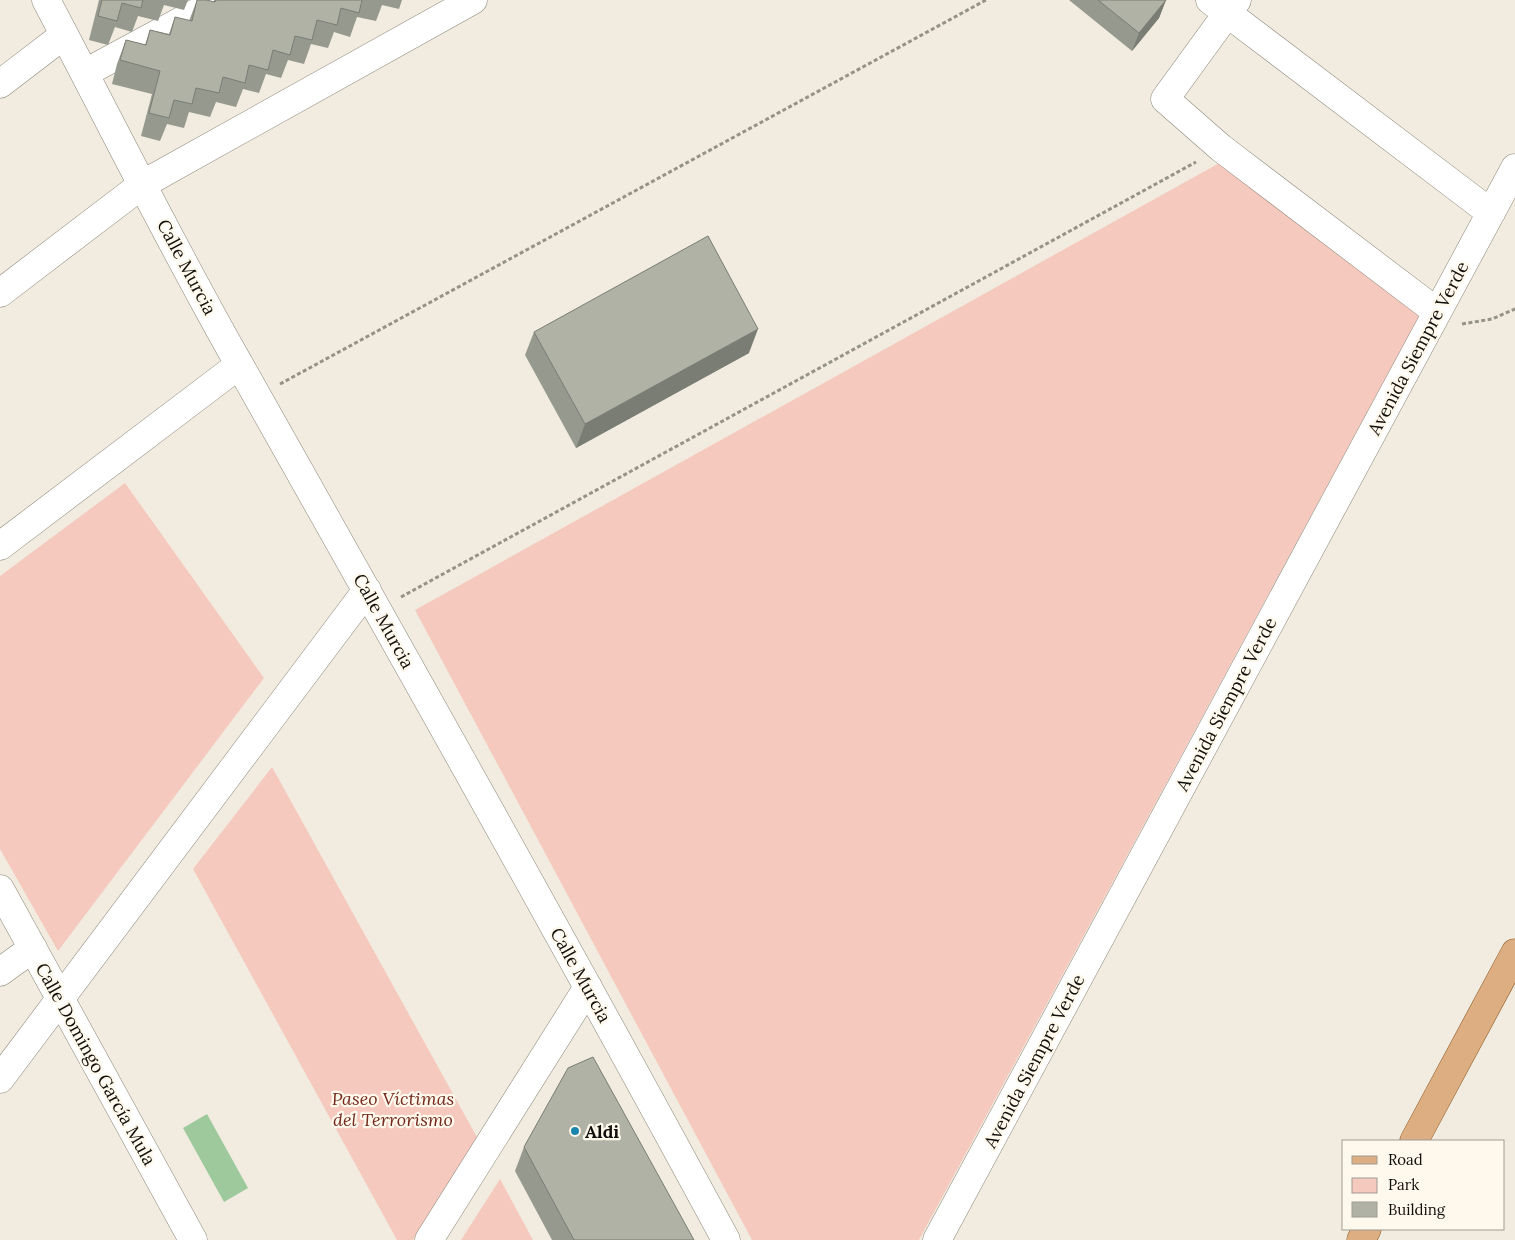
<svg xmlns="http://www.w3.org/2000/svg" width="1515" height="1240" font-family="Lora,serif">
	<style>
		.green { fill: #f6c9bf }
		.water { fill: #9dc99d }
		.lines { fill: none; stroke-linecap: round; stroke-linejoin: round }
		.minor-casing { stroke: #8b867a; stroke-width: 29 }
		.major-casing { stroke: #865322; stroke-width: 29 }
		.path { stroke: #959288; stroke-width: 3; stroke-dasharray: 4 2.5; stroke-linecap: butt }
		.minor { stroke: #fff; stroke-width: 28 }
		.major { stroke: #dcae82; stroke-width: 28 }
		.wall { fill: #96998e }
		.shaded-wall { fill: #7a7d74 }
		.building { fill: #afb2a5; stroke: #7a7d74 }
		.poi-dot { fill: #1a86ad; stroke: #fef9ec; stroke-width: 2 }
		.labels { text-anchor: middle; dominant-baseline: central; stroke-width: 4.5; stroke-linejoin: round; paint-order: stroke }
		.street-label { font-size: 18px; fill: #110f0b; stroke: #fef9ec }
		.park-label { font-size: 18px; font-style: italic; fill: #732a1d; stroke: #fef9ec }
		.poi-label { font-size: 18px; font-weight: bold; fill: #110f0b; stroke: #fef9ec; text-anchor: start }
	</style>
	<rect width="100%" height="100%" fill="#f1ecdf"/>
	<path class="green" d="M1223,161L1419,316L919,1240H752L415,610Z
		M125,483L264,678L58,951L0,849V576Z
		M272,767L478,1139L413,1240H397L193,869Z
		M500,1179L533,1240H461Z"/>
	<path class="water" d="M207,1114L248,1188L224,1202L183,1128Z"/>
	<g class="lines">
		<defs>
			<path id="minor" d="M46,0C110,121 171,245 239,364C403,655 567,946 726,1240
				M1210,0L1491,213
				M1237,0L1165,99L1221,148L1437,312
				M85,73L220,0
				M0,84L64,35
				M0,293L143,184L473,0
				M0,546L239,365
				M0,889L193,1240
				M0,972L33,948
				M0,1079L367,590
				M429,1240L588,987
				M937,1240L1515,168"/>
			<path id="major" d="M1414,1141L1515,953
				M1361,1240L1367,1229"/>
		</defs>
		<use href="#minor" class="minor-casing"/>
		<use href="#major" class="major-casing"/>
		<path class="path" d="M1462,324L1492,319L1515,309
			M280,384L986,0
			M401,597L1196,162"/>
		<use href="#minor" class="minor"/>
		<use href="#major" class="major"/>
	</g>
	<path class="wall" d="M99,0H188L184,10L164,5L158,21L138,16L132,32L115,27L108,45L89,40Z
		M197,0L214,2V0H402L399,9L382,5L376,21L357,17L350,37L334,32L328,48L311,44L304,64L288,60L281,78L266,74L259,93L243,89L236,107L216,102L210,117L189,112L184,128L167,124L160,141L141,136L152,94L112,84L117,64L126,40L145,45L150,30L169,34L175,17L189,21Z
		M1069,0H1166L1159,18L1132,51Z
		M534,332L749,353L576,448L525,355Z
		M524,1147L694,1240H552L515,1171Z"/>
	<path class="shaded-wall" d="M1166,0L1159,18L1132,51L1139,33Z
		M758,329L749,353L576,448L585,424Z"/>
	<path class="building" d="M102,0H143L141,8L122,3L117,21L98,16Z
		M197,0H206L215,2L216,0H362L359,13L341,8L337,25L317,20L312,40L295,36L290,55L273,50L268,70L249,65L245,83L223,77L219,93L196,88L192,104L174,100L169,118L149,113L160,71L120,60L126,40L146,45L150,30L170,35L175,17L192,21Z
		M1098,0H1166L1139,33Z
		M708,236L758,329L585,424L534,332Z
		M593,1057L694,1240H574L524,1147L568,1068Z"/>
	<circle class="poi-dot" cx="575" cy="1131" r="5"/>
	<g class="labels">
		<g class="street-label">
			<text transform="translate(187 267) rotate(62)">Calle Murcia</text>
			<text transform="translate(1418 348) rotate(-62)">Avenida Siempre Verde</text>
			<text transform="translate(384 621) rotate(61)">Calle Murcia</text>
			<text transform="translate(1226 704) rotate(-62)">Avenida Siempre Verde</text>
			<text transform="translate(581 975) rotate(61)">Calle Murcia</text>
			<text transform="translate(1034 1061) rotate(-62)">Avenida Siempre Verde</text>
			<text transform="translate(96 1064) rotate(61)">Calle Domingo García Mula</text>
		</g>
		<g class="park-label">
			<text x="393" y="1098">Paseo Víctimas<tspan x="393" dy="21">del Terrorismo</tspan></text>
		</g>
		<g class="poi-label">
			<text x="585" y="1131">Aldi</text>
		</g>
	</g>
	<rect x="1342" y="1140" width="162" height="90" fill="#fef9ec" stroke="#9f9b92"/>
	<rect x="1352" y="1156" width="25" height="8" fill="#dcae82" stroke="#9f9b92"/>
	<text x="1388" y="1165" font-size="15" fill="#110f0b">Road</text>
	<rect x="1352" y="1178" width="25" height="15" fill="#f6c9bf" stroke="#9f9b92"/>
	<text x="1388" y="1190" font-size="15" fill="#110f0b">Park</text>
	<rect x="1352" y="1202" width="25" height="15" fill="#afb2a5" stroke="#9f9b92"/>
	<text x="1388" y="1215" font-size="15" fill="#110f0b">Building</text>
</svg>
